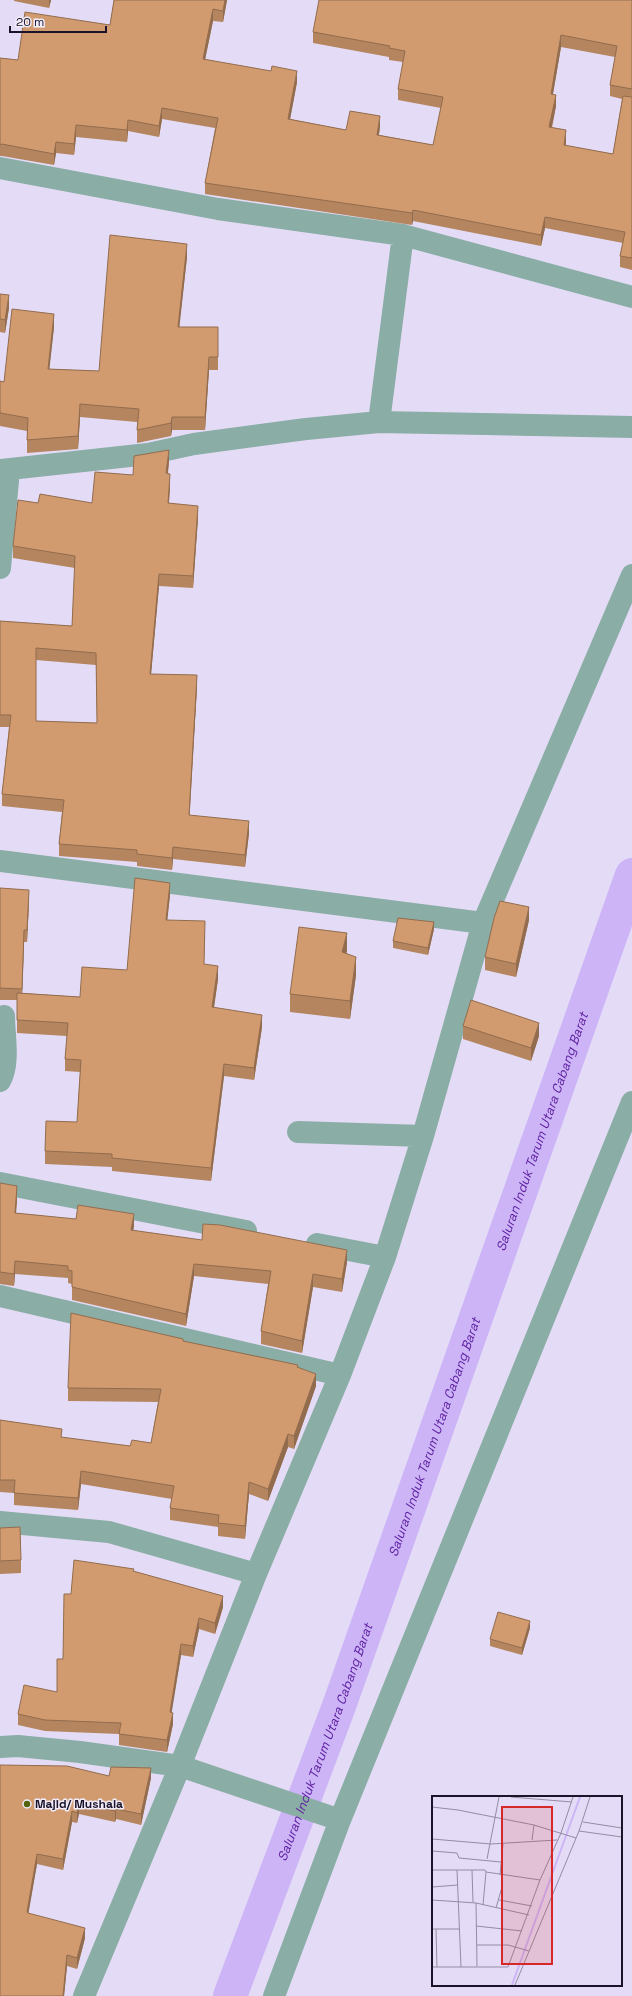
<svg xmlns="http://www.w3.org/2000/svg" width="632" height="1996" font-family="'Space Grotesk',sans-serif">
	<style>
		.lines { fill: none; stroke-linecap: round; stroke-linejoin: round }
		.canal { stroke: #ccb4f7; stroke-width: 34 }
		.minor { stroke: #8aada5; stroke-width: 22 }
		.wall { fill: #b4855f; fill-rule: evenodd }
		.shaded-wall { fill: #926c4e }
		.building { fill: #d19b6f; stroke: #926c4e; fill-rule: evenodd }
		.poi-dot { fill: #55650d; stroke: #f0ecf9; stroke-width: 1.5 }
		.labels { text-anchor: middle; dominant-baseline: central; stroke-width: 3; stroke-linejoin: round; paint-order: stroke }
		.poi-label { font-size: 12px; font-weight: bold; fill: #1b1329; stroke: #f0ecf9; text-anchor: start }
		.water-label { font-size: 13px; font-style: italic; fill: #6021a1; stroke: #f0ecf9 }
		.inset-river { fill: none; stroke: #ccb4f7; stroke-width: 2 }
		.inset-road { fill: none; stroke: #948ca4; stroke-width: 1 }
		.view { fill: #d62828; fill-opacity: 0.15; stroke: #d62828; stroke-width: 2 }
		.inset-edge { fill: none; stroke: #1b1329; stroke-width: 2 }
	</style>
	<rect width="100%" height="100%" fill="#e4dcf6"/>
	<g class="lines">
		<path class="canal" id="s1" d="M230,1996L339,1706L632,875"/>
		<path class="minor" d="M0,168L218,209L403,235L632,297
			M379,422L403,235
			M0,470L148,454L194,444L306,429L379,422L632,427
			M0,568L9,470
			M0,861L483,923
			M0,1081C10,1064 4,1035 4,1016
			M298,1132L423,1136
			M0,1183L246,1231
			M317,1244L385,1257
			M0,1296L340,1375
			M0,1522L109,1532L256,1574
			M0,1747L18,1746L80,1752L180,1766L340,1820
			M84,1996L180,1766L256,1574L340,1375L385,1257L423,1136L483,923L632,575
			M274,1996L340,1820L632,1102"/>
	</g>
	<path class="wall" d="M14,0H51L49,8L14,1Z
		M114,0H227L223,22L213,21L205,59L297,82L290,119L346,130L380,127L379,135L433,145L441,108L398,100V89L403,62L389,60V57L313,43V32L632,0V270L620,267V256L623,243L545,228L541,246L413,221L412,225L205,194V183L215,128L162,119L159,137L128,131L127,142L76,137L74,155L56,153L54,165L2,156H0V58L18,60L110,25ZM561,47L615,57L610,85V96L622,99L613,154L566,146V142L552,128L556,106L553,94Z
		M187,257L179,327H218V370H209L205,430H172L171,436L137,443V422L80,417L78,449L27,453V431L0,426V381L4,382L54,327L49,369L99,371Z
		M0,294L9,308L5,333L0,332Z
		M169,462L168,473L170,486L169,503L198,518L193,588L159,586L151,674L197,687L189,815L249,833L245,867L173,859L172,870L137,866V862L59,856V844L62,812L2,806V794L9,727H0V621L72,626L75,568L13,558V546L38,503H92L133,475ZM36,660L96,665L97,723L36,721Z
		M0,888L29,902L27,942H24L22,993L80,997L127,970L170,895L167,920L205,934L204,964L218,979L214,1008L262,1027L254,1080L224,1076L211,1181L112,1171V1167L45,1164V1151L77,1122L80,1072L65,1071V1059L67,1036L17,1033V1000H0Z
		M529,920L516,977L485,970V957Z
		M434,929L428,955L393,948V941Z
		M347,951L346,953L356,975L350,1019L290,1012V994Z
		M463,1026L539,1036L531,1061L463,1039Z
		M0,1183L17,1199L16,1213L134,1226L133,1231L347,1262L342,1292L313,1287L302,1353L261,1344V1331L268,1284L194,1276L186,1326L72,1300V1284L68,1283V1278L15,1274L14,1286L0,1284Z
		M183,1341L298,1367L316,1386L294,1449L288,1447L268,1501L249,1494L245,1539L218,1536V1527L170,1520V1508L172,1499L81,1484L78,1510L14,1505V1493L0,1492V1420L62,1438L130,1446L151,1443L158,1402L68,1401V1388Z
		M0,1528L21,1560V1573L0,1574Z
		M134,1571L223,1607L215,1634L199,1629L193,1657L181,1655L171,1713L173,1724L167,1752L119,1745V1734L45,1731L18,1725V1714L57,1692L63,1659L71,1594Z
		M530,1628L522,1655L490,1646V1639Z
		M0,1765L109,1776L151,1778L141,1825L116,1819L115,1822L79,1814L77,1823L72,1822L63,1870L37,1864L28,1913L85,1938L77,1969L67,1966L64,1996H0Z"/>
	<path class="shaded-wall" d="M49,0H51L49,8Z
		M225,0H227L223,22V11Z
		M213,9V21L203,70V59Z
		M561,35V47L551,105V94Z
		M297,71V82L288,130V119Z
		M556,95V106L549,139V127Z
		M162,108V119L159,137V126Z
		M380,116V127L377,146V135Z
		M128,120V131L127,142V130Z
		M76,125V137L74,155V144Z
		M566,130V142L564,157V145Z
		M56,142V153L54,165V154Z
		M413,210V221L412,225V213Z
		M545,217V228L541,246V235Z
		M187,244V257L178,340V327Z
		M9,295V308L5,333V320Z
		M54,314V327L48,382V369Z
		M209,357V370L205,430V417Z
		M80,404V417L78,449V436Z
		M172,417V430L171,436V423Z
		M169,450V462L166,485V473Z
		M170,474V486L168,515V503Z
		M198,506V518L193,588V576Z
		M159,574V586L150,686V674Z
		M197,675V687L189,827V815Z
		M249,821V833L245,867V855Z
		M173,847V859L172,870V858Z
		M170,883V895L166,933V920Z
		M29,890V902L27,942V930Z
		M529,907V920L516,977V964Z
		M434,922V929L428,955V948Z
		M24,930V942L22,1001V989Z
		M347,933V951L342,970V952Z
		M356,957V975L350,1019V1001Z
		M218,966V979L212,1020V1007Z
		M262,1015V1027L254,1080V1068Z
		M539,1023V1036L531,1061V1048Z
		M224,1064V1076L211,1181V1168Z
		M17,1186V1199L15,1226V1213Z
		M134,1214V1226L131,1243V1230Z
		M347,1250V1262L342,1292V1279Z
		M15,1261V1274L14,1286V1274Z
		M194,1264V1276L186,1326V1314Z
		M313,1274V1287L302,1353V1341Z
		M316,1374V1386L294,1449V1436Z
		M288,1434V1447L268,1501V1489Z
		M81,1471V1484L78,1510V1498Z
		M249,1482V1494L245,1539V1526Z
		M223,1596V1607L215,1634V1623Z
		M199,1618V1629L193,1657V1646Z
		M530,1621V1628L522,1655V1648Z
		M181,1644V1655L170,1723V1712Z
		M173,1713V1724L167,1752V1740Z
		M151,1768V1778L141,1825V1814Z
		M79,1803V1814L77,1823V1813Z
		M116,1809V1819L115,1822V1811Z
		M72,1811V1822L63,1870V1859Z
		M37,1854V1864L27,1922V1912Z
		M85,1928V1938L77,1969V1958Z
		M67,1955V1966L64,1996H63Z"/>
	<path class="building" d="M114,0H225L223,11L213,9L203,59L271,71L272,66L297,71L288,119L346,130L350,111L380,116L377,135L433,145L443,97L398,89L405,51L389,48L390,46L313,32L319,0H632V89L610,85L617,46L561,35L551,94L556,95L549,127L566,130L564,145L613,154L623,96L632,97V258L620,256L625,232L545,217L541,235L413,210L412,213L205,183L218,118L162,108L159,126L128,120L127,130L76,125L74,144L56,142L54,154L2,144L0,145V58L18,60L25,12L110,25Z
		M110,235L187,244L178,327H218V357H209L205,417H172L171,423L137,430L139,409L80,404L78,436L27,440L28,418L0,413V381L4,382L12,309L54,314L48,369L99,371Z
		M0,294L9,295L5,320L0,319Z
		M169,450L166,473L170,474L168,503L198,506L193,576L159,574L150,674L197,675L189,815L249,821L245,855L173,847L172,858L137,854V850L59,844L64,800L2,794L11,715H0V621L72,626L75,556L13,546L18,500L38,503L40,494L92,503L95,472L133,475L134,456ZM36,648L96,653L97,723L36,721Z
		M135,878L170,883L166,920L205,921L204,964L218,966L212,1007L262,1015L254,1068L224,1064L211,1168L112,1158V1154L45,1151L46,1121L77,1122L81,1060L65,1059L68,1023L17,1020V993L80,997L82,967L127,970Z
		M0,888L29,890L27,930H24L22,989L0,988Z
		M500,901L529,907L516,964L485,957L494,918Z
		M398,918L434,922L428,948L393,941Z
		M299,927L347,933L342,952L356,957L350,1001L290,994Z
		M471,1000L539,1023L531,1048L463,1026Z
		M0,1183L17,1186L15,1213L76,1219L78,1205L134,1214L131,1230L202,1240L203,1224L220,1225L347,1250L342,1279L313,1274L302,1341L261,1331L271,1271L194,1264L186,1314L72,1287V1271L68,1270V1266L15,1261L14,1274L0,1272Z
		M71,1313L183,1339V1341L298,1365L297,1367L316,1374L294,1436L288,1434L268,1489L249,1482L245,1526L218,1523L219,1515L170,1508L174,1486L81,1471L78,1498L14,1493L15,1480H0V1420L62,1429L61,1437L130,1446L132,1440L151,1443L161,1389L68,1388Z
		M20,1527L21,1560L0,1561V1528Z
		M74,1560L134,1569L133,1571L223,1596L215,1623L199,1618L193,1646L181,1644L170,1712L173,1713L167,1740L119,1734L121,1723L45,1720L18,1714L24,1685L57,1692V1659H63L64,1594H71Z
		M498,1612L530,1621L522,1648L490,1639Z
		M0,1765L67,1766L109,1776L111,1767L151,1768L141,1814L116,1809L115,1811L79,1803L77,1813L72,1811L63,1859L37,1854L27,1912L28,1913L85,1928L77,1958L67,1955L63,1996H0Z"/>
	<circle class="poi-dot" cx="27" cy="1804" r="4"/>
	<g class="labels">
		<g class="poi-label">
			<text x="35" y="1804">Majid/ Mushala</text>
		</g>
		<g class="water-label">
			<text stroke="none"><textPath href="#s1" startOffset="919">Saluran Induk Tarum Utara Cabang Barat</textPath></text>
			<text stroke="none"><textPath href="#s1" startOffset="595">Saluran Induk Tarum Utara Cabang Barat</textPath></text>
			<text stroke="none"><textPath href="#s1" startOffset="271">Saluran Induk Tarum Utara Cabang Barat</textPath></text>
		</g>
	</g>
	<g transform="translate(432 1796)">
		<rect width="190" height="190" fill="#e4dcf6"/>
		<path class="inset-river" d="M80,189L148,1"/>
		<path class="inset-road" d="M79,1L140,6M0,11L26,14L102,29L144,42M151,26L190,32M147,35L190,41M0,43L59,48L125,44M100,44L102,29M0,55L25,57L27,62L69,66M55,63L67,1M0,74H53L54,76L108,84M25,74L29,171M40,74L41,106M68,79L71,48M0,91L26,89M0,104L44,107L97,119M67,104L100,110M44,107L45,170M51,109L54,76M64,112L70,91M44,130L90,135M0,133H28M4,133L5,171M45,149H76L97,155M0,171H76L108,84L129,37L141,1M83,189L147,35L158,1"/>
		<path class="view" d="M70,11H120V168H70Z"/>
		<rect width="190" height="190" class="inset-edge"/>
	</g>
	<path d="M10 26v6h96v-6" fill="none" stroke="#1b1329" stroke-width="2"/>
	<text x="16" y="26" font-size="12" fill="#1b1329" stroke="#f0ecf9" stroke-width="3" paint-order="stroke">20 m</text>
</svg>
